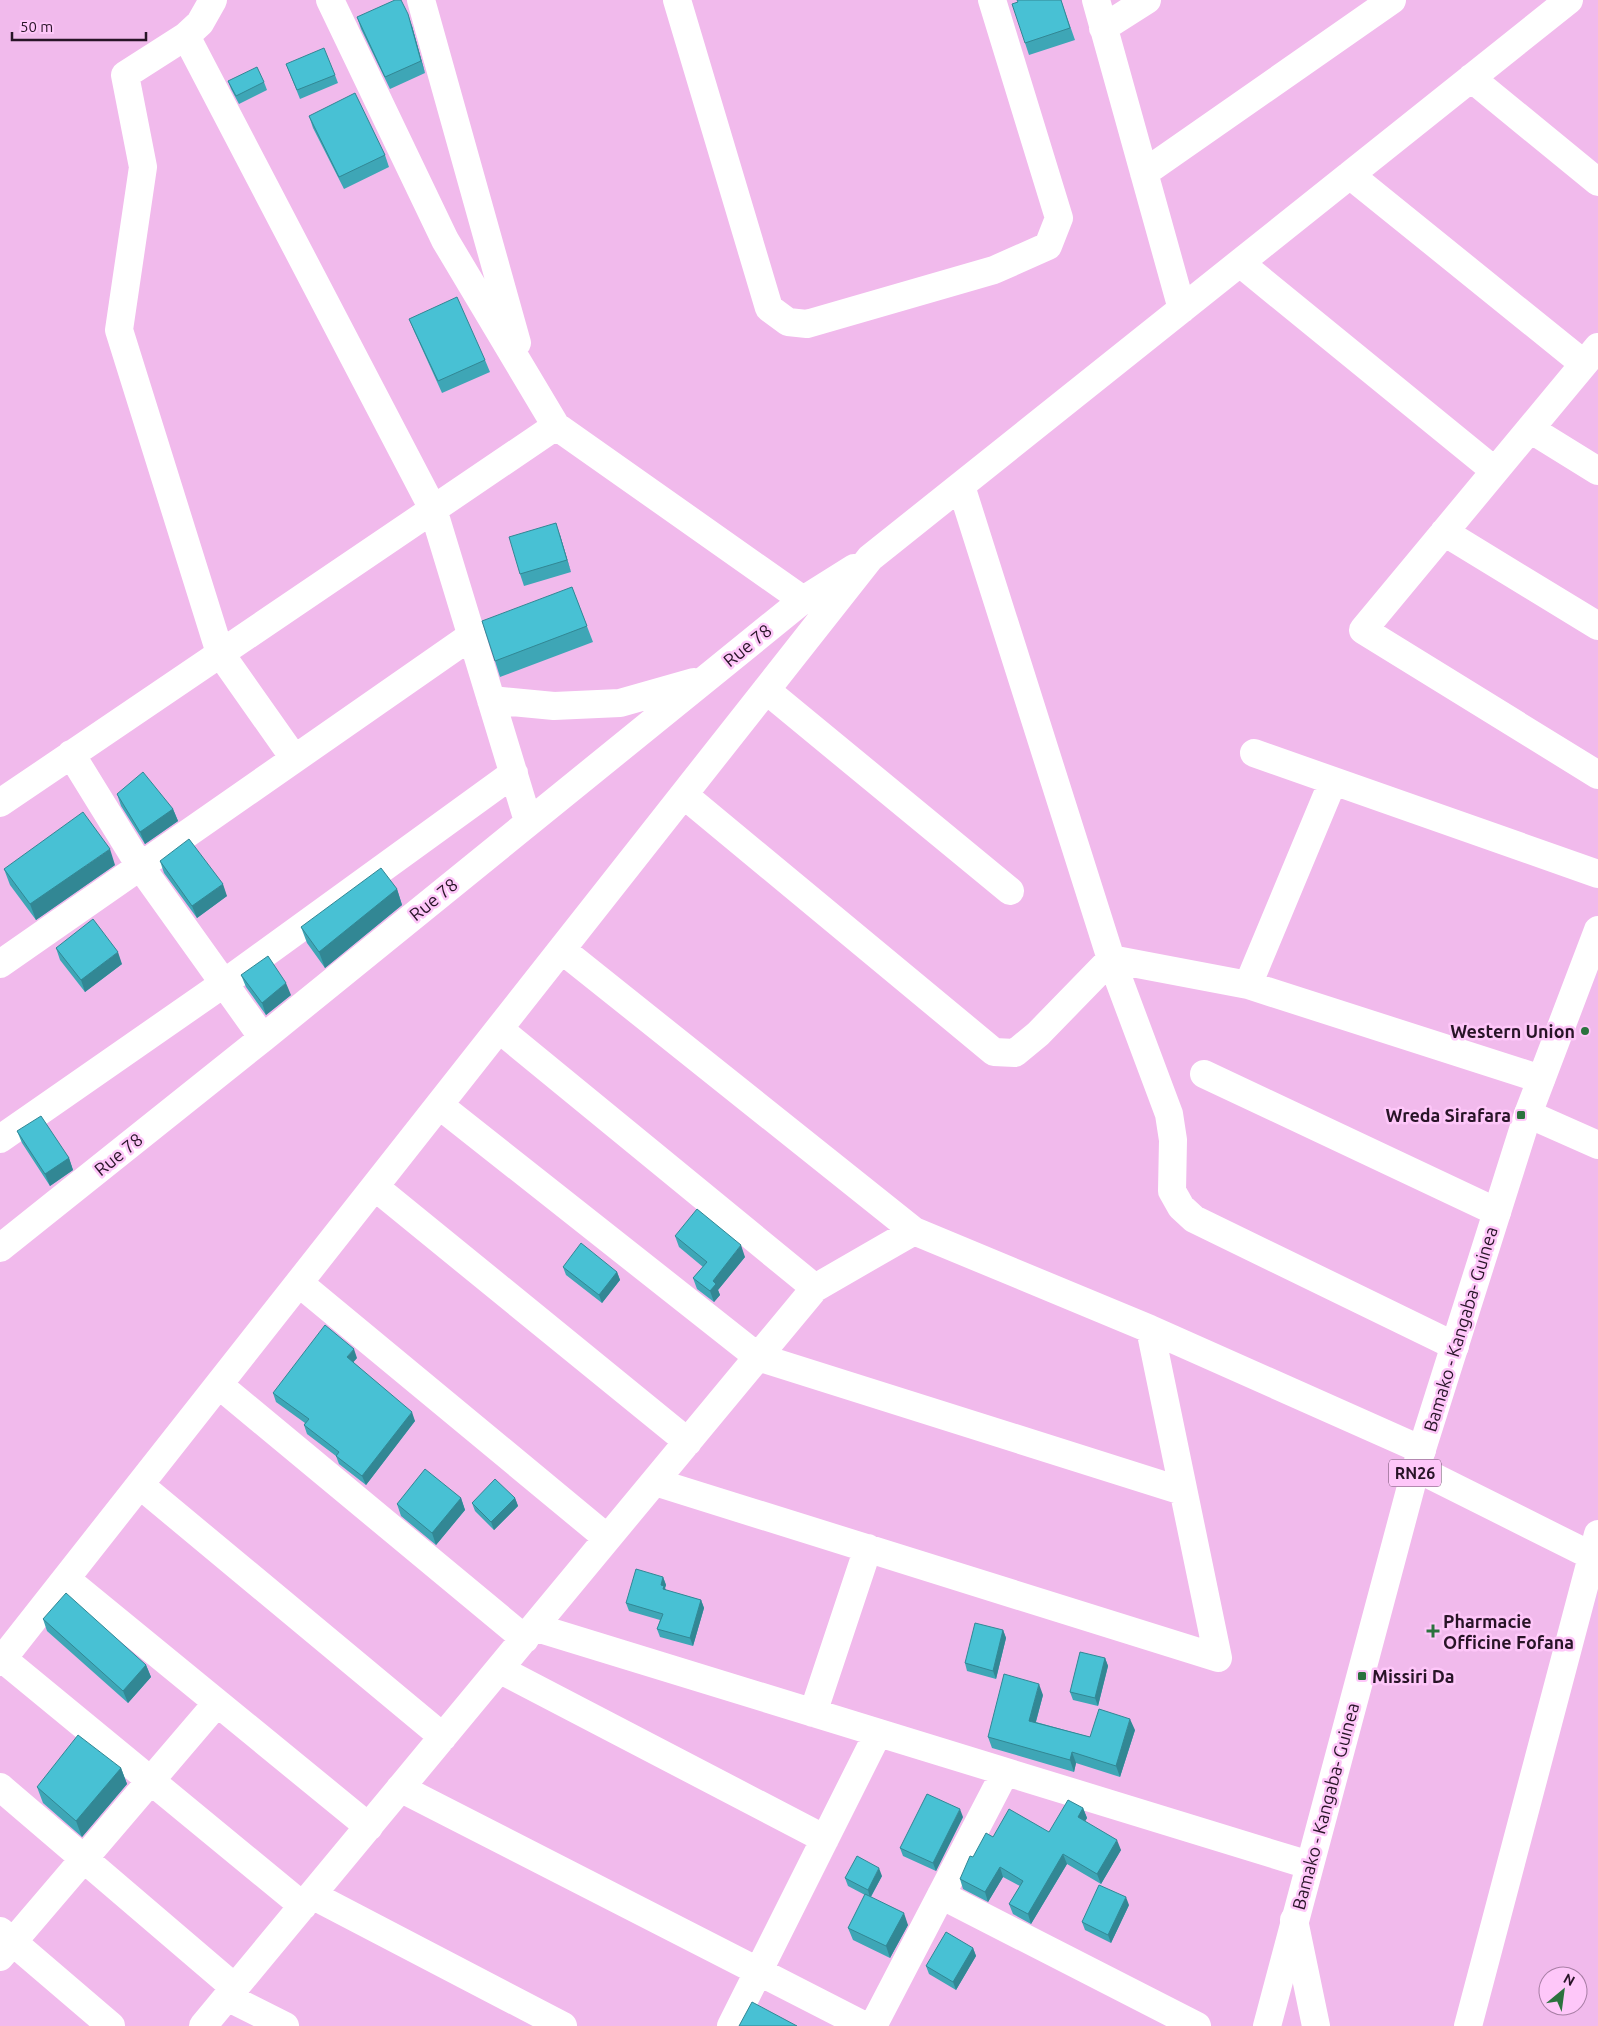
<svg xmlns="http://www.w3.org/2000/svg" width="1598" height="2026" font-family="Ubuntu,sans-serif">
	<style>
		.lines { fill: none; stroke-linecap: round; stroke-linejoin: round }
		.minor { stroke: #fff; stroke-width: 28 }
		.major { stroke: #fff; stroke-width: 28 }
		.wall { fill: #3ea6b6 }
		.shaded-wall { fill: #328794 }
		.building { fill: #48c1d4; stroke: #328794 }
		.poi-dot { fill: #2b723e; stroke: #fec7f9; stroke-width: 2 }
		.labels { text-anchor: middle; dominant-baseline: central; stroke-width: 5; stroke-linejoin: round; paint-order: stroke }
		.shield { fill: #fec7f9; stroke: #684a66; stroke-width: 1 }
		.shield-label { font-size: 16px; font-weight: bold; fill: #281427 }
		.street-label { font-size: 18px; fill: #281427; stroke: #fec7f9 }
		.poi-label { font-size: 18px; font-weight: bold; fill: #281427; stroke: #fec7f9; text-anchor: end }
	</style>
	<rect width="100%" height="100%" fill="#f1baec"/>
	<g class="lines">
		<path class="minor" d="M213,0L200,23L186,36L125,75L143,167L119,330L220,653L294,758
			M330,0L445,240L556,426L803,600
			M421,0L517,343
			M677,0L769,308L788,322L807,324L994,270L1048,246L1059,218L992,0
			M1096,0L1182,309
			M1103,28L1147,0
			M186,36L433,509L528,821
			M1471,78L1598,182
			M1144,173L1392,0
			M1350,175L1584,364
			M1240,263L1495,471
			M1598,347L1363,630L1598,775
			M1530,429L1598,471
			M961,486L1111,959L1169,1114L1173,1140L1172,1191L1181,1207L1194,1219L1455,1346
			M1444,532L1598,626
			M766,690L1010,891
			M491,700L554,706L620,703L694,682
			M1254,753L1598,874
			M71,754L140,866L263,1038
			M684,795L994,1052L1015,1053L1038,1034L1111,959L1248,985L1541,1079
			M0,803L556,426
			M562,950L914,1231L1150,1329L1422,1450
			M0,964L471,636
			M1248,985L1333,781
			M499,1029L815,1288
			M1204,1074L1497,1212
			M439,1105L758,1357L1182,1491
			M1528,1114L1598,1145
			M0,1139L223,984L514,773
			M375,1187L688,1442
			M0,1248L263,1038L803,600L854,568
			M299,1283L607,1538
			M219,1385L525,1639
			M1416,1468L1598,1559
			M655,1482L1218,1658L1150,1329
			M140,1485L443,1737
			M66,1579L369,1827
			M534,1627L1309,1865
			M3,1659L303,1906
			M0,1662L870,558L1569,0
			M499,1669L825,1839
			M813,1713L868,1548
			M0,1787L235,1988
			M400,1788L865,2026
			M312,1895L563,2026
			M941,1895L1197,2026
			M1294,1920L1316,2026
			M0,1931L111,2026
			M0,1957L217,1703
			M227,1997L285,2026
			M203,2026L815,1288L914,1231
			M731,2026L878,1733
			M873,2026L1005,1772
			M1468,2026L1598,1534"/>
		<path class="major" d="M1267,2026L1416,1468L1528,1114L1598,930"/>
	</g>
	<path class="wall" d="M1061,0L1075,40L1029,55L1025,43Z
		M357,17L412,26L425,73L390,89L361,29Z
		M286,64L335,75L338,83L300,99Z
		M228,81L264,82L267,90L239,104L231,89Z
		M309,116L385,155L389,167L344,189L313,128Z
		M409,319L485,360L490,372L442,393L414,331Z
		M560,535L571,572L524,586L520,574Z
		M572,587L593,642L500,677L495,661Z
		M117,794L173,809L178,821L145,844L121,806Z
		M160,861L227,896L197,918L164,873Z
		M115,865L36,920L10,885L4,869Z
		M397,889L402,905L325,968L307,943L301,927Z
		M56,948L122,964L85,992L60,960Z
		M241,975L291,995L266,1015L246,987Z
		M17,1131L69,1158L73,1170L50,1186L22,1143Z
		M675,1236L745,1257L718,1290L720,1295L714,1302L697,1289L693,1278L703,1267L679,1247Z
		M563,1267L617,1272L620,1280L602,1303L566,1275Z
		M357,1358L353,1362L415,1421L366,1485L339,1464L336,1456L307,1434L304,1425L305,1423L276,1402L273,1393Z
		M461,1498L465,1510L436,1545L401,1516L397,1504Z
		M515,1498L518,1506L494,1530L475,1511L472,1503Z
		M663,1577L666,1585L665,1588L666,1590L701,1600L704,1608L693,1646L660,1637L657,1629L660,1620L629,1611L626,1603Z
		M43,1619L146,1665L151,1677L128,1703L47,1631Z
		M1003,1630L1006,1638L996,1679L967,1671L965,1663Z
		M1105,1658L1108,1666L1098,1706L1073,1700L1070,1692Z
		M1043,1695L1036,1722L1090,1737L1135,1730L1120,1777L1076,1763L1074,1772L992,1748L988,1737Z
		M121,1768L127,1784L82,1837L43,1803L37,1787Z
		M1083,1808L1087,1818L1085,1821L1121,1850L1101,1884L1067,1864L1031,1924L1013,1914L1009,1904L1020,1886L1003,1877L988,1902L963,1889L960,1879L973,1857L1049,1832Z
		M963,1817L936,1871L903,1856L900,1848Z
		M882,1876L871,1897L908,1925L890,1958L853,1940L848,1928L865,1895L848,1886L845,1878Z
		M1129,1905L1111,1943L1085,1930L1082,1922Z
		M973,1948L976,1956L956,1990L929,1974L926,1966Z"/>
	<path class="shaded-wall" d="M408,14L412,26L425,73L421,61Z
		M556,523L560,535L571,572L567,560Z
		M173,809L178,821L145,844L140,832Z
		M110,849L115,865L36,920L30,904Z
		M223,884L227,896L197,918L192,906Z
		M397,889L402,905L325,968L319,952Z
		M118,952L122,964L85,992L81,980Z
		M286,983L291,995L266,1015L262,1003Z
		M69,1158L73,1170L50,1186L45,1174Z
		M741,1245L745,1257L718,1290L720,1295L714,1302L710,1291L713,1281Z
		M617,1272L620,1280L602,1303L599,1295Z
		M354,1349L357,1358L350,1366L347,1357Z
		M412,1412L415,1421L366,1485L362,1476Z
		M461,1498L465,1510L436,1545L432,1533Z
		M515,1498L518,1506L494,1530L491,1522Z
		M663,1577L666,1585L665,1588L667,1594L666,1597L661,1585Z
		M701,1600L704,1608L693,1646L690,1638Z
		M1003,1630L1006,1638L996,1679L993,1671Z
		M1105,1658L1108,1666L1098,1706L1095,1698Z
		M146,1665L151,1677L128,1703L123,1691Z
		M1039,1684L1043,1695L1033,1732L1029,1721Z
		M1130,1719L1135,1730L1120,1777L1116,1766Z
		M1072,1752L1076,1763L1074,1772L1070,1760Z
		M121,1768L127,1784L82,1837L76,1821Z
		M1083,1808L1087,1818L1082,1827L1078,1817Z
		M960,1809L963,1817L936,1871L933,1863Z
		M1117,1840L1121,1850L1101,1884L1097,1874Z
		M1063,1854L1067,1864L1031,1924L1028,1914Z
		M1000,1867L1003,1877L988,1902L985,1892Z
		M879,1868L882,1876L870,1898L868,1890Z
		M1126,1897L1129,1905L1111,1943L1108,1935Z
		M904,1913L908,1925L890,1958L886,1946Z
		M973,1948L976,1956L956,1990L953,1982Z"/>
	<path class="building" d="M395,0H401L408,14L421,61L385,77L357,17Z
		M1017,0H1061L1070,28L1025,43L1012,4L1018,2Z
		M324,48L335,75L297,90L286,64Z
		M257,67L264,82L236,96L228,81Z
		M355,93L385,155L339,177L309,116Z
		M457,297L485,360L438,381L409,319Z
		M556,523L567,560L520,574L509,537Z
		M572,587L587,626L495,661L482,621Z
		M143,772L173,809L140,832L117,794Z
		M83,812L110,849L30,904L4,869Z
		M189,839L223,884L192,906L160,861Z
		M381,868L397,889L319,952L301,927Z
		M93,919L118,952L81,980L56,948Z
		M268,956L286,983L262,1003L241,975Z
		M41,1116L69,1158L45,1174L17,1131Z
		M697,1209L741,1245L713,1281L716,1284L710,1291L693,1278L707,1262L675,1236Z
		M581,1243L617,1272L599,1295L563,1267Z
		M325,1325L354,1349L347,1357L412,1412L362,1476L336,1456L339,1452L304,1425L309,1419L273,1393Z
		M425,1469L461,1498L432,1533L397,1504Z
		M495,1479L515,1498L491,1522L472,1503Z
		M636,1569L663,1577L661,1585L664,1586L663,1589L701,1600L690,1638L657,1629L663,1614L626,1603Z
		M66,1593L146,1665L123,1691L43,1619Z
		M975,1623L1003,1630L993,1671L965,1663Z
		M1080,1652L1105,1658L1095,1698L1070,1692Z
		M1004,1674L1039,1684L1029,1721L1090,1737L1099,1709L1130,1719L1116,1766L1072,1752L1070,1760L988,1737Z
		M78,1735L121,1768L76,1821L37,1787Z
		M927,1794L960,1809L933,1863L900,1848Z
		M1068,1800L1083,1808L1078,1817L1117,1840L1097,1874L1063,1854L1028,1914L1009,1904L1023,1881L1000,1867L985,1892L960,1879L970,1856L973,1857L986,1833L993,1837L1009,1809L1049,1832Z
		M857,1856L879,1868L868,1890L845,1878Z
		M1099,1885L1126,1897L1108,1935L1082,1922Z
		M865,1894L904,1913L886,1946L848,1928Z
		M946,1932L973,1948L953,1982L926,1966Z
		M752,2002L797,2026H739Z"/>
	<g class="poi-dot">
		<circle cx="1585" cy="1031" r="5"/>
		<rect x="1516" y="1110" width="10" height="10" rx="2.5"/>
		<path d="M1430.5 1623.5h5v5h5v5h-5v5h-5v-5h-5v-5h5z"/>
		<rect x="1357" y="1671" width="10" height="10" rx="2.5"/>
	</g>
	<g class="labels">
		<rect class="shield" x="1389" y="1459.5" width="52" height="27" rx="4"/>
		<g class="shield-label">
			<text x="1415" y="1473">RN26</text>
		</g>
		<g class="street-label">
			<text transform="translate(747 645) rotate(-39)">Rue 78</text>
			<text transform="translate(433 899) rotate(-39)">Rue 78</text>
			<text transform="translate(118 1154) rotate(-39)">Rue 78</text>
			<text transform="translate(1460 1329) rotate(-73)">Bamako - Kangaba- Guinea</text>
			<text transform="translate(1325 1806) rotate(-75)">Bamako - Kangaba- Guinea</text>
		</g>
		<g class="poi-label">
			<text x="1575" y="1031">Western Union</text>
			<text x="1511" y="1115">Wreda Sirafara</text>
			<text x="1443" y="1621" text-anchor="start">Pharmacie<tspan x="1443" dy="21">Officine Fofana</tspan></text>
			<text x="1372" y="1676" text-anchor="start">Missiri Da</text>
		</g>
	</g>
	<g transform="translate(1563 1991) rotate(29)"><circle r="24" fill="#fec7f9" stroke="#a87fa5"/>
	<path d="M0-4L9 19L0 12L-9 19Z" fill="#2b723e"/>
	<text y="-8" font-size="14" font-weight="bold" text-anchor="middle" fill="#281427">N</text>
	</g>
	<path d="M12 32v8h134v-8" fill="none" stroke="#281427" stroke-width="2.5"/>
	<text x="20" y="32" font-size="15" fill="#281427" stroke="#fec7f9" stroke-width="4" paint-order="stroke">50 m</text>
</svg>
